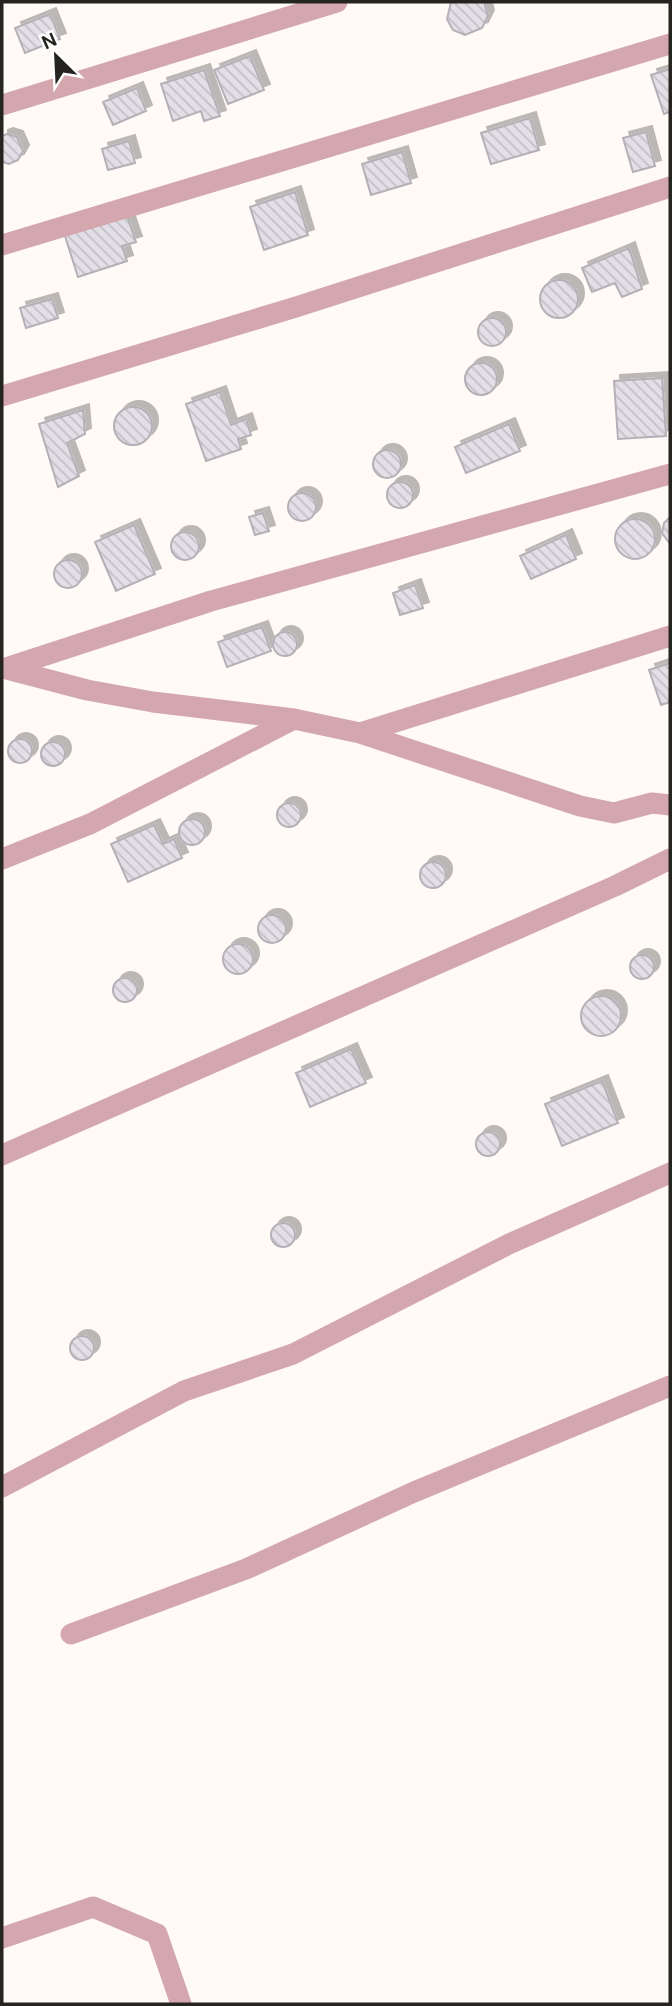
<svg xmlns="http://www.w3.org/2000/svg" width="672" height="2006" font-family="'DM Sans',sans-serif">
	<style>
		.building { fill: url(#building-back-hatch); stroke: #b3b0b7; stroke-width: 2; filter: url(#shadow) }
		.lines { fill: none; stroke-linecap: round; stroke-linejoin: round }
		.minor { stroke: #d3a7ad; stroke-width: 21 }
	</style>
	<defs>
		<pattern id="building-back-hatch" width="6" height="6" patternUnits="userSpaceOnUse" patternTransform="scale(1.75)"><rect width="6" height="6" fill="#e3dfe7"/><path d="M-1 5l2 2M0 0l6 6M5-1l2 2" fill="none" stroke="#c3bfc6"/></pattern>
		<filter id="shadow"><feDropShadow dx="6" dy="-6" stdDeviation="0" flood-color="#0004"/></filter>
	</defs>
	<rect width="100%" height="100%" fill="#fffaf6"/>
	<path class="building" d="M451,2H484L488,16L482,28L465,35L453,30L447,19Z
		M50,14L60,39L25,53L15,28Z
		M250,56L264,90L228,104L214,70Z
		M670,69V112L664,114L651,75Z
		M204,70L220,116L204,121L201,111L173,121L161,84Z
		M137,88L146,111L113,125L103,102Z
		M530,118L539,150L491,164L481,133Z
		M646,132L655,166L633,172L623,138Z
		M7,134L17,137L23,151L18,160L9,164L2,162V136Z
		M129,141L135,163L108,170L102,149Z
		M402,152L411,183L371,195L362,164Z
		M295,192L308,235L264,250L250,207Z
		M126,213L136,242L122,246L127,261L78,277L64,233Z
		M629,248L642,289L622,297L615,283L592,292L582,268Z
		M540 299a19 19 0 1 1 38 0a19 19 0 1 1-38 0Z
		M52,299L58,318L26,328L20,308Z
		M478 332a14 14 0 1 1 28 0a14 14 0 1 1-28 0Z
		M465 379a16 16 0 1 1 32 0a16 16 0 1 1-32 0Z
		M662,378L666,436L618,439L614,381Z
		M220,392L231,425L246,419L251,435L238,439L241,449L206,461L186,404Z
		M114 426a19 19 0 1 1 38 0a19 19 0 1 1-38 0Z
		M83,410L85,434L67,443L79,476L58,487L39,424Z
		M509,424L520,451L466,473L455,447Z
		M373 464a14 14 0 1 1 28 0a14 14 0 1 1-28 0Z
		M387 495a13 13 0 1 1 26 0a13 13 0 1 1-26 0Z
		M288 507a14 14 0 1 1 28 0a14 14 0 1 1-28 0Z
		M263,513L269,531L255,535L249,517Z
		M670,517V544L662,533L664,523Z
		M615 539a20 20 0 1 1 40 0a20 20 0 1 1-40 0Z
		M134,525L155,574L116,591L95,542Z
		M171 546a14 14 0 1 1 28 0a14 14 0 1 1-28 0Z
		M566,535L576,559L531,579L520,556Z
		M54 574a14 14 0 1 1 28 0a14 14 0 1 1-28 0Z
		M415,585L423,608L400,615L393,593Z
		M262,627L271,651L227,667L218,642Z
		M273 644a12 12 0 1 1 24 0a12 12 0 1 1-24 0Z
		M670,663V702L661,705L649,670Z
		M8 751a12 12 0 1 1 24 0a12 12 0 1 1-24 0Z
		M41 754a12 12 0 1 1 24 0a12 12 0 1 1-24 0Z
		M277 815a12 12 0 1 1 24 0a12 12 0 1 1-24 0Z
		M179 832a13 13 0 1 1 26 0a13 13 0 1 1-26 0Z
		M154,825L163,844L174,839L182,858L128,882L111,844Z
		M420 875a13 13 0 1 1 26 0a13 13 0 1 1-26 0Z
		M258 929a14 14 0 1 1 28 0a14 14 0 1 1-28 0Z
		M223 959a15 15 0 1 1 30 0a15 15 0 1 1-30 0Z
		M630 967a12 12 0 1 1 24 0a12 12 0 1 1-24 0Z
		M113 990a12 12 0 1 1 24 0a12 12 0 1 1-24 0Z
		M581 1016a20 20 0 1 1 40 0a20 20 0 1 1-40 0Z
		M351,1049L366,1083L310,1107L296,1073Z
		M602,1081L618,1123L562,1146L545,1104Z
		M476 1144a12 12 0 1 1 24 0a12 12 0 1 1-24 0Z
		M271 1235a12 12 0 1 1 24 0a12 12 0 1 1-24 0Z
		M70 1348a12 12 0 1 1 24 0a12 12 0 1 1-24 0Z"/>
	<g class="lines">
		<path class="minor" d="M2,105L337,2
			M2,245L670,44
			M2,396L296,307L670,187
			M6,668L211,601L670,474
			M7,669L87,690L153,702L294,719L360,733L580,806L614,813L652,803L670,805
			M360,733L670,636
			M2,859L90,824L294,719
			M2,1155L615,886L670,859
			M2,1487L184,1391L293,1354L509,1244L670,1173
			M71,1634L246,1569L414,1492L670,1386
			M2,1938L93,1907L157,1934L181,2004"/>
	</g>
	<rect width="672" height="2006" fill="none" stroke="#262421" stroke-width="7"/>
	<g transform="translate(56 56) rotate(336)" stroke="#ffffff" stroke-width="5" paint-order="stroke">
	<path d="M0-5L12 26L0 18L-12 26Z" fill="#262421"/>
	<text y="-10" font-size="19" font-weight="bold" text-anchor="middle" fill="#262421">N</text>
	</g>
</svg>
